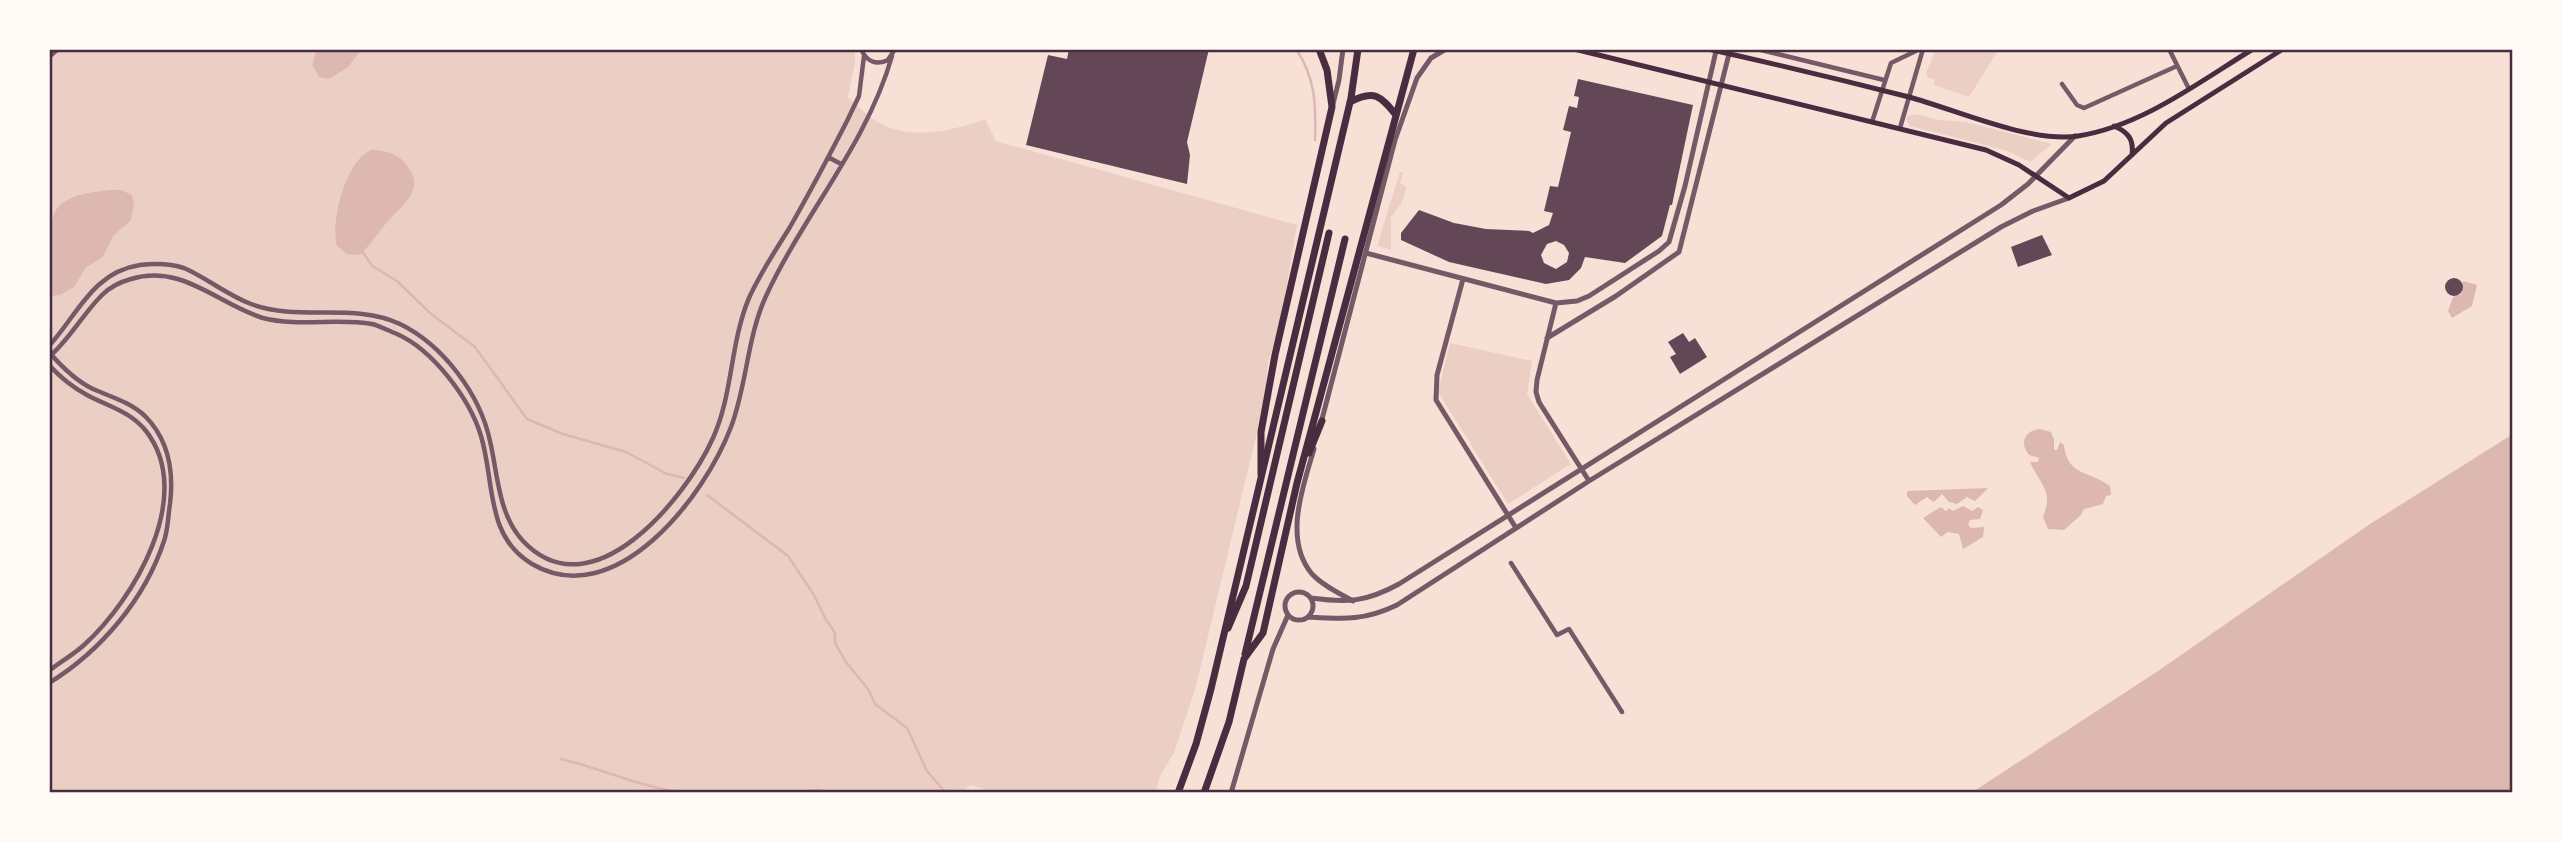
<svg xmlns="http://www.w3.org/2000/svg" width="2562" height="842" font-family="Raleway,sans-serif">
	<style>
		.green { fill: #ebcfc5 }
		.water { fill: #dcb8b0 }
		.lines { fill: none; stroke-linecap: round; stroke-linejoin: round }
		.stream { stroke: #dcb8b0; stroke-width: 2.5 }
		.building { fill: #644757; fill-rule: evenodd }
		.minor { stroke: #755966; stroke-width: 4.5 }
		.tertiary { stroke: #755966; stroke-width: 5 }
		.secondary { stroke: #4a2c40; stroke-width: 5 }
		.trunk { stroke: #4a2c40; stroke-width: 7 }
		.motorway { stroke: #4a2c40; stroke-width: 7 }
		.neatline { fill: none; stroke: #4a2c40; stroke-width: 2.5 }
	</style>
	<rect width="100%" height="100%" fill="#f7e1d7"/>
	<path class="green" d="M49,49H855V62L848,97C857,105 867,116 878,122C911,141 952,131 985,119L996,141L1297,225L1281,321L1268,363L1265,399L1196,686L1174,753L1161,774L1155,793H998L970,785L962,793H49Z
		M1936,49H1999L1969,97L1934,85L1935,79L1928,78L1926,73Z
		M1915,114L1939,120L1966,122L2052,144L2030,162L2008,151L1910,126L1907,122V117Z
		M1400,172H1403L1400,183L1407,187L1401,204L1391,217V250L1378,246C1383,221 1393,197 1400,172Z
		M1450,343L1532,361L1527,394L1571,464L1508,504L1438,392Z"/>
	<path class="water" d="M317,49H362L348,67L329,79L319,77L312,65Z
		M371,150C384,150 397,153 405,163C428,189 402,205 387,222C378,233 370,245 360,255L347,254L337,246C330,221 346,160 371,150Z
		M111,190H121L132,195L134,204L131,220L114,235L102,258L86,267L74,287L60,295L49,296C49,275 46,226 56,210C66,194 94,192 111,190Z
		M2463,281L2477,285L2472,306L2452,318L2448,311L2453,297L2461,294Z
		M2040,429L2051,432L2054,439V450H2057L2060,442L2064,445C2067,476 2090,471 2110,486L2111,495L2106,496L2103,504L2084,509L2081,515L2064,530L2048,529L2043,517C2054,490 2040,485 2030,462H2038L2039,458L2029,455C2019,443 2025,430 2040,429Z
		M2513,434V793H1971L2158,671L2370,524Z
		M1988,488L1975,501L1967,497L1957,504L1949,502L1942,494L1934,502L1927,497L1915,505L1907,496V491Z
		M1963,506L1972,511L1978,507L1983,510L1980,519L1970,520L1968,525L1971,528L1984,527L1983,537L1963,549L1959,534L1948,532L1941,537L1923,518L1941,507L1946,511L1949,508L1953,511Z"/>
	<g class="lines">
		<path class="stream" d="M1296,49C1316,78 1316,107 1315,140
			M363,252L372,266L397,281L430,313L475,347L527,419L563,434L626,452L667,474L684,478
			M707,495L788,556L814,595L825,618L835,633V643L846,662L868,689L875,704L907,728L927,771L946,793
			M561,759C603,769 643,788 685,793
			M792,793L818,790L832,793"/>
	</g>
	<path class="building" d="M1069,49H1209L1187,142L1190,155L1187,184L1026,145L1048,55L1067,59Z
		M1578,79L1693,105L1672,205H1670L1662,236L1625,263L1585,257L1581,268L1569,280L1546,284L1449,262L1401,240V233L1419,210L1454,223L1486,229L1529,231L1533,233L1549,225L1553,213L1544,211L1550,186L1558,187L1571,132L1563,130L1569,106L1577,108L1579,97L1574,96ZM1556,241L1564,245L1569,253L1567,262L1556,269L1544,263L1541,255L1547,244Z
		M2042,235L2052,255L2018,267L2011,247Z
		M2445 287a9 9 0 1 1 18 0a9 9 0 1 1-18 0Z
		M1683,333L1689,342L1695,338L1707,357L1680,374L1670,357L1676,354L1668,342Z"/>
	<g class="lines">
		<path class="minor" d="M861,49C866,61 876,66 888,60L895,49
			M1757,49L1884,80
			M2169,49L2189,89
			M49,57L58,49
			M2062,84L2077,105L2084,108L2177,66
			M1872,122L1891,63L1920,49
			M1900,128L1923,49
			M828,157L841,164
			M49,346C78,314 93,272 140,265C156,263 169,263 184,268C207,278 227,295 251,304C299,322 354,302 400,324C443,345 480,394 490,441C498,475 498,514 523,541C592,614 686,498 713,438C733,394 730,343 749,298C760,273 776,250 790,227C810,192 829,156 847,121L859,96L864,56
			M49,352C61,366 76,381 93,389C111,397 130,402 145,416C169,440 174,471 170,504C168,516 168,530 164,541C145,599 101,651 49,683
			M49,357C70,339 82,315 102,295C110,287 120,282 131,279C181,263 218,304 263,318C297,327 338,318 372,324C380,326 389,331 397,334C433,350 470,399 481,436C495,482 485,536 532,564C616,613 705,496 731,427C747,385 747,337 766,296C804,214 867,144 892,56
			M49,365C60,377 72,387 87,395C107,406 130,411 146,431C196,495 134,600 84,645C73,655 60,662 49,671
			M1511,563L1557,635L1569,629L1622,712"/>
		<path class="tertiary" d="M1333,104L1339,80L1343,49
			M1366,253L1556,303L1577,301L1589,296L1659,251L1669,242L1685,186L1716,51
			M1463,279L1437,375L1436,400L1516,528
			M1556,303L1537,380L1536,392L1539,402L1589,481
			M1547,338L1616,296L1679,252L1729,54
			M1321,423L1395,140L1417,78L1431,58L1446,49
			M1314,449C1303,486 1283,540 1312,574C1323,586 1339,593 1353,601
			M1285 606a14 14 0 1 1 28 0a14 14 0 1 1-28 0Z
			M1311,598C1348,603 1366,602 1399,584L2001,205L2028,184L2075,136
			M1308,617C1343,619 1364,621 1397,605L1589,481L2001,227L2033,211L2069,198
			M1231,793L1273,649L1288,615"/>
		<path class="secondary" d="M1574,49L1986,150L2019,165L2069,198L2104,181L2166,123L2283,49
			M1708,49C1775,64 1842,80 1909,97C1957,110 2029,143 2078,136C2142,126 2199,82 2253,49
			M2114,126C2128,132 2134,139 2132,155"/>
		<path class="trunk" d="M1350,102C1374,89 1381,96 1396,115
			M1309,453L1322,421
			M1228,628L1246,586L1329,233
			M1245,654L1345,239
			M1178,793L1196,744L1211,689L1351,98L1358,49
			M1204,793L1229,722L1244,659L1263,633L1297,483L1414,49"/>
		<path class="motorway" d="M1261,474V432L1275,355L1332,107L1327,70L1319,49"/>
	</g>
	<rect width="2562" height="842" fill="none" stroke="#fffaf5" stroke-width="102"/>
	<rect x="51" y="51" width="2460" height="740" class="neatline"/>
</svg>
